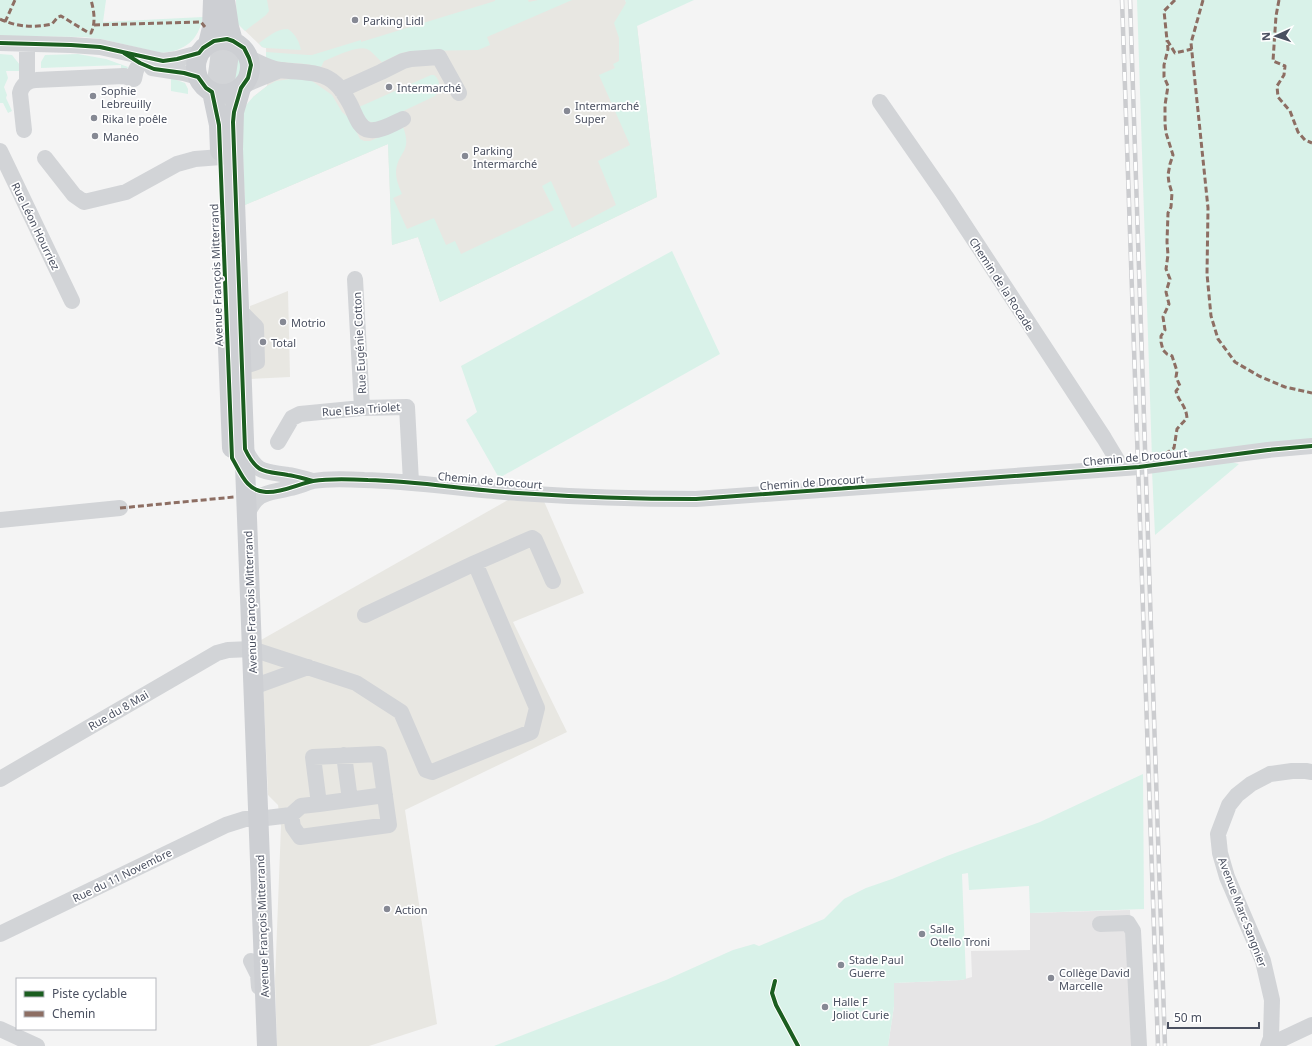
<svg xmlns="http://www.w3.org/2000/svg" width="1312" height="1046" font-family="'Noto Sans',sans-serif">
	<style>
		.commercial { fill: #e8e7e2 }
		.education { fill: #e6e5e6 }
		.green { fill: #d9f2e9 }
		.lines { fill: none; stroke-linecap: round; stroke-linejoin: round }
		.minor { stroke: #d2d4d7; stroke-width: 16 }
		.major { stroke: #cdcfd3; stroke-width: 20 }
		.rail-casing { stroke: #cbcccf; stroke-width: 4.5 }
		.rail { stroke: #fff; stroke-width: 3; stroke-dasharray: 9; stroke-linecap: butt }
		.quiet { stroke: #8d6e63; stroke-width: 3; stroke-dasharray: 6 3; stroke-linecap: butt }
		.cycleway-casing { stroke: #fff; stroke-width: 6 }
		.cycleway { stroke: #1b5e20; stroke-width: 4 }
		.poi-dot { fill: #868994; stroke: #fff; stroke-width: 1.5 }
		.labels { text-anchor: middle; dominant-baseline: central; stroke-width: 3.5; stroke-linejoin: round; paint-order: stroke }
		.poi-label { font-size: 11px; fill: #4a5060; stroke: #fff; text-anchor: start }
		.street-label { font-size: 11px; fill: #4a5060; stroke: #fff }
	</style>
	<rect width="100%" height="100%" fill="#f4f4f4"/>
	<path class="commercial" d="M236,0H625L637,26L657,197L440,302L418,237L392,245L388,144L245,205L253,97L267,86L266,48L262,47L237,23Z
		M288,291L290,377L250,379V306Z
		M543,499L584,593L513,622L567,732L405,810L437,1024L369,1046H277L275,981L281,826L278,805L268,795L261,640L508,500Z"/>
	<path class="education" d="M1130,910L1135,1046H888L894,1006V983L961,980L972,977L971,951L1030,950V913Z"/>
	<path class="green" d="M0,0H106L103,22L203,17C198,41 185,51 161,53L101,39L84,37L0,36Z
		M236,0H267L269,11L266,15L245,31L237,23Z
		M495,0H528L529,2L538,0H572L487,37L490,45L478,50L411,51L401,53L382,62C377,58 373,52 367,49C357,45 334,57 324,61L321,67C303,62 284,64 266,59V52L308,55H312L361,40V42L495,1Z
		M625,0H694L637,26L657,197L440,302L418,237L392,245L388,144L245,205L241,111L253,97L267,86L276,81L299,78L312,81L332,95L342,112L350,119L360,139L364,141H370L403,127C413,152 397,152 396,172C396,180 399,187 402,194L393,198L407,229L434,218L446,245L455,241L461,254L554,210L542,186L551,181L572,228L616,205L598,161L630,145L599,75L615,68L613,64L619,61V38L614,23L626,3Z
		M1137,0H1312V441L1152,459Z
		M288,29C296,35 299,41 301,50L266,48L262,47L259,43C268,37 276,29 288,29Z
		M235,49C249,62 246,76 230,85Z
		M0,54L12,55L20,65L22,71H6L8,78L4,87L7,95L6,98L12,111L8,113L3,103H0Z
		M78,54L106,59L128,67L127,69L121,71V65L41,68V62L45,55Z
		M431,75H434C441,80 440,90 435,96L380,122C367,125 364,117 359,107Z
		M171,78L185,83L188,89V94L171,91Z
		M672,251L720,354L499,478L466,420L477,412L461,366Z
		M1227,461L1239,464L1155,535L1152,471Z
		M1143,774L1144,909L1030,913L1029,886L969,890L968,873L962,874L966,979L961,980L894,983V1006L888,1046H494L666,980L733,950L754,944L759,946L824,919L844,899L866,888L892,879L947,856L1040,822Z"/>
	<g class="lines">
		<path class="minor" d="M0,43L71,45L100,47L163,61L177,59L199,53
			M27,44V82
			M249,58C259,62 270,69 281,70C299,73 322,70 336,84C342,89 346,97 350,104C355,113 358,128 369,130C380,132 394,123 403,119
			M152,68L184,73L198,77
			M244,85L280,70
			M341,90L381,72L403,61L411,59L439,57L459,93
			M212,92C219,67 220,41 220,16
			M880,102L946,197L1104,438L1122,468
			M225,125V94L233,41
			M24,130L20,93C22,85 28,80 36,80L124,76L134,79L136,70L140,63
			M0,151L72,301
			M45,158L74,195L84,202L126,192L177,164L195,159L221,157
			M355,279L362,408
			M240,315H244L256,327L257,362L242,367
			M278,442L292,418L300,414L362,408L407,407L411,482
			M245,449C257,474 264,471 288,475C296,476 305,479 313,481
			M247,515C257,490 268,494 290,488C298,487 305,483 313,481C329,478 348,479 364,480C416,481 466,490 518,493C577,497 636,499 696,499L1139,467L1268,450L1312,446
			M0,520L120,508
			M365,615L475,563
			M253,687L308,667
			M344,755L350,800
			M0,779L217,653L228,650L252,649L356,683L401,712L426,770L432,772L531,732L537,708L475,563L532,538L535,540L553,581
			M319,804L385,795
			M1100,924L1128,923L1133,931L1139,1046
			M0,934L226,825L245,819H258L291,815L301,806L319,804L313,757L379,754L389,825L300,837L293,827L291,815
			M251,961L258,975L259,987
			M0,1029L37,1046
			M1271,1038L1280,1040L1312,1025
			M1268,1046L1271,1038L1272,1000L1263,961L1227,877L1220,853L1218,834L1229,805L1237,795L1251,784L1270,774L1292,771H1306L1312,772"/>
		<path class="major" d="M225,0L229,27L233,41
			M196 67a27 27 0 1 1 54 0a27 27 0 1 1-54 0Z
			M208,44L212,28L213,0
			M241,88L234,112L233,149L267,1046
			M212,92L219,125L220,151
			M227,323L232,448"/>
		<defs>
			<path id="rail" d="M1122,0L1158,1046
				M1130,0L1165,1046"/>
		</defs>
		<use href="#rail" class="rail-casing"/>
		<use href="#rail" class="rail"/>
		<path class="quiet" d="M1175,0L1164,11L1167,40L1175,53L1192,49
			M1203,0L1191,43L1208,208L1207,274L1211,316L1218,339L1235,362L1259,376L1285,387L1312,393
			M1279,0L1276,16L1273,61L1285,66L1284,75L1277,86L1278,97L1290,111L1298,132L1305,140L1312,143
			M0,19C17,27 33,28 52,24L58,17L61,16L89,33H91C96,22 94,11 91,0
			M5,22L15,0
			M94,25L201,22L205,27
			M1165,454L1174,448L1177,429L1187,418C1186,405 1178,401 1176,391L1180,386L1176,377L1177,371L1172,356L1167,354L1163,350L1161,342V336L1165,330L1163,317L1169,304L1166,292L1170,279L1166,269L1168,255L1167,242L1168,213L1171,207L1172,193L1169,183L1168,175L1170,164L1173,155L1166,133L1165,124V105L1168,86L1164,77V65L1168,49L1167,40
			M120,508L234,497"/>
		<defs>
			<path id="cycleway" d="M0,43L71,45L100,47L163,61L177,59L199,53L203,48L214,41L227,39L233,41L244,48L249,58L251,65L248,78L241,88L234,112L233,122L245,449C257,474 264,471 288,475C296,476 305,479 313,481
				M124,53L140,63L154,69L184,73L198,77L206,88L212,92L219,125L232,458C241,473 246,491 266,492C282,493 298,484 313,481C331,478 350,479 368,480C418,481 468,490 518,493C577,497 636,499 696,499L1139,467L1268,450L1312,446
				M775,981L772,993L776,1005L798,1046"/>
		</defs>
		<use href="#cycleway" class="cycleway-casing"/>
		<use href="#cycleway" class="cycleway"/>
	</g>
	<g class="poi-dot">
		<circle cx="355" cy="20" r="4"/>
		<circle cx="389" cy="87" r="4"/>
		<circle cx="93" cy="96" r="4"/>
		<circle cx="567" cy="111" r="4"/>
		<circle cx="94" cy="118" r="4"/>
		<circle cx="95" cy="136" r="4"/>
		<circle cx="465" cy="156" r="4"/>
		<circle cx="283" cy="322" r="4"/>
		<circle cx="263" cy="342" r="4"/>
		<circle cx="387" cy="909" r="4"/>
		<circle cx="922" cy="934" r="4"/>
		<circle cx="841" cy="965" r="4"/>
		<circle cx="1051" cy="978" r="4"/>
		<circle cx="825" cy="1007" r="4"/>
	</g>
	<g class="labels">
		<g class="poi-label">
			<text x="363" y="20">Parking Lidl</text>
			<text x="397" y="87">Intermarché</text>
			<text x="101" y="90">Sophie<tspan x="101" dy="13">Lebreuilly</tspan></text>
			<text x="575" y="105">Intermarché<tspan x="575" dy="13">Super</tspan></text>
			<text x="102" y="118">Rika le poêle</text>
			<text x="103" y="136">Manéo</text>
			<text x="473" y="150">Parking<tspan x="473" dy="13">Intermarché</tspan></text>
			<text x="291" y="322">Motrio</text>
			<text x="271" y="342">Total</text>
			<text x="395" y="909">Action</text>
			<text x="930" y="928">Salle<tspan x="930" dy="13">Otello Troni</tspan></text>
			<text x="849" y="959">Stade Paul<tspan x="849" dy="13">Guerre</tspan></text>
			<text x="1059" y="972">Collège David<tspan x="1059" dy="13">Marcelle</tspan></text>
			<text x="833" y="1001">Halle F<tspan x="833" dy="13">Joliot Curie</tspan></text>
		</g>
		<g class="street-label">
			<text transform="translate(36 226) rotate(64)">Rue Léon Hourriez</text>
			<text transform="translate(216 275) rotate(-92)">Avenue François Mitterrand</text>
			<text transform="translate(1002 284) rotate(57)">Chemin de la Rocade</text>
			<text transform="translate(359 343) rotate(-93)">Rue Eugénie Cotton</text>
			<text transform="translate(361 409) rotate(-4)">Rue Elsa Triolet</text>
			<text transform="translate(1135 457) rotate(-5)">Chemin de Drocourt</text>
			<text transform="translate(490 480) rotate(5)">Chemin de Drocourt</text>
			<text transform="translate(812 482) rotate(-4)">Chemin de Drocourt</text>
			<text transform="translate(250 602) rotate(-92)">Avenue François Mitterrand</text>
			<text transform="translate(118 710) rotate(-30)">Rue du 8 Mai</text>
			<text transform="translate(122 875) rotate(-26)">Rue du 11 Novembre</text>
			<text transform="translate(1243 912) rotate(69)">Avenue Marc Sangnier</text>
			<text transform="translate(262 926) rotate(-92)">Avenue François Mitterrand</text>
		</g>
	</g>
	<rect x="16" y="978" width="140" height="52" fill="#ffffff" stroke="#b7b9bf"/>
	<rect x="24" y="991" width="20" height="6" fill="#1b5e20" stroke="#b7b9bf"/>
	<text x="52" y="998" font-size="12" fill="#4a5060">Piste cyclable</text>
	<rect x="24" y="1011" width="20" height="6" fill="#8d6e63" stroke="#b7b9bf"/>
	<text x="52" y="1018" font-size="12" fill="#4a5060">Chemin</text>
	<g transform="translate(1276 36) rotate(267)" stroke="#ffffff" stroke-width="3" paint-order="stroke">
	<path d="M0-3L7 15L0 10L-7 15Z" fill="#4a5060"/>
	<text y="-6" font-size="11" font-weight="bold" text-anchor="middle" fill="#4a5060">N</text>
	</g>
	<path d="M1168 1022v6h91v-6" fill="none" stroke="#4a5060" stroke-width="2"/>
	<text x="1174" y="1022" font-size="12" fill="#4a5060" stroke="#ffffff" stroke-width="3" paint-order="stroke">50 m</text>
</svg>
